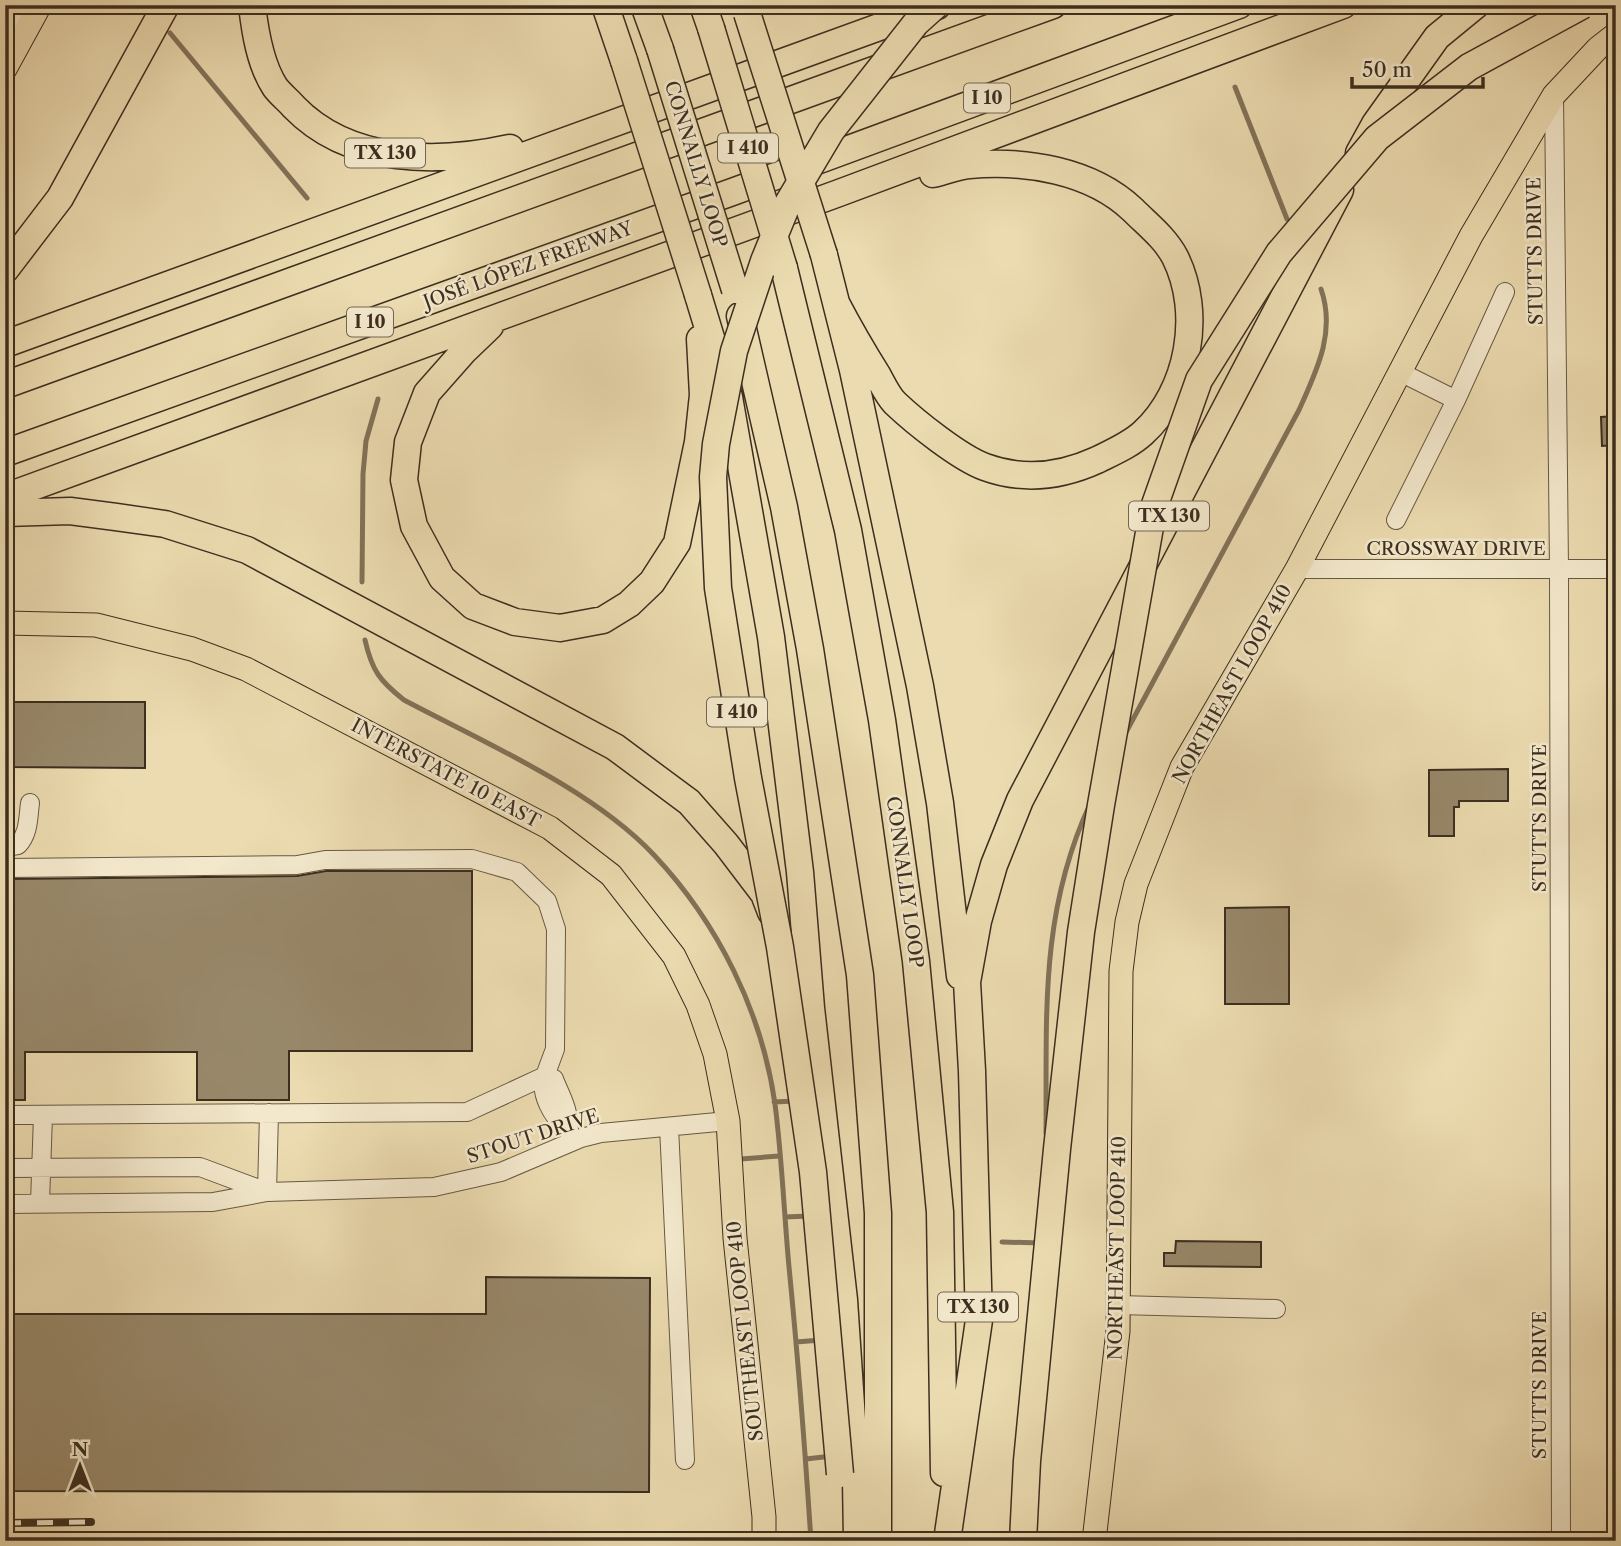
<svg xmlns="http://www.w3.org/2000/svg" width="1621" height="1546" font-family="'Libre Caslon Text',serif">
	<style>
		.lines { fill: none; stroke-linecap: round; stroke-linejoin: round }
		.stream { stroke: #827259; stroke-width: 5 }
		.building { fill: #98886a; stroke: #3c2e1f; stroke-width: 2 }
		.minor-casing { stroke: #685943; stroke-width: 20 }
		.major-casing { stroke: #3c2e1f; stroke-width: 25 }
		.highway-casing { stroke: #3c2e1f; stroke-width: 29 }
		.minor { stroke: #f3e8cc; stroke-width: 18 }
		.major { stroke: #ecdbb0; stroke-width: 23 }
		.highway { stroke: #ecdbb0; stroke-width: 26 }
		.rail-casing { stroke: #3c2e1f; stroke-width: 8 }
		.rail { stroke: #f3e8cc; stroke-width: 5; stroke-dasharray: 16; stroke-linecap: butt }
		.highway-bridge-casing { stroke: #3c2e1f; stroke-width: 29; stroke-linecap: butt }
		.highway-bridge { stroke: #ecdbb0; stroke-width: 26 }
		.labels { text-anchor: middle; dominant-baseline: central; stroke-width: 5; stroke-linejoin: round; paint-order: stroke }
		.shield { fill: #f3e8cc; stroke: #736653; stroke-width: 2 }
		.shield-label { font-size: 18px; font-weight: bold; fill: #3c2e1f }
		.street-label { font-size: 19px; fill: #3c2e1f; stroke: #f3e8cc }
	</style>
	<rect width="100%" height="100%" fill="#ecdbb0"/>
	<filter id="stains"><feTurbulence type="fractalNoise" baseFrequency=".00286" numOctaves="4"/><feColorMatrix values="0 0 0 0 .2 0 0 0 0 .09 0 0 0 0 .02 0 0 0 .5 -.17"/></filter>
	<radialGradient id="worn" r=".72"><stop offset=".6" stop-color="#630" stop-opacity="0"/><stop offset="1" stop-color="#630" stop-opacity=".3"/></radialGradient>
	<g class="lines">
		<path class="stream" d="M132,5L134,7
			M170,33L307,198
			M1235,87L1287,219
			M362,582L363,474L366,441L378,399
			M365,640C372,671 380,681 404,700C485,743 592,789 654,855C718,923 762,1012 775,1104C782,1158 784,1213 789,1267C798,1358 805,1449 811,1541
			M1124,736L1299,410C1317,370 1336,332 1321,289
			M774,1102L795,1101
			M1046,1134C1047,1017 1039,914 1090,804
			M741,1159L779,1156
			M785,1217L809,1216
			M1002,1242L1041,1243
			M796,1342L821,1340
			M806,1459L832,1456"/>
	</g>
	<path class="building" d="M1616,416V445L1602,446L1601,417Z
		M5,702H145V768L5,767Z
		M1508,769V801H1459V807H1454V836H1429V770Z
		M326,871H472V1051H289V1100H197V1052H25V1100H5V879L297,876Z
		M1289,907V1004H1225V908Z
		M1176,1241L1261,1242V1267L1164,1266V1253H1175Z
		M486,1277L650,1278L649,1492L5,1491V1314H486Z"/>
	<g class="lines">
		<defs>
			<path id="minor" d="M5,16L27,28
				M1554,95L1559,568L1561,1541
				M1456,400L1505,292
				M1396,520L1456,400L1400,372
				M1297,569H1616
				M5,847L18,845C29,833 28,818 30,803
				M5,868L297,865L325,860L472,859L517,872L547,901L556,929L555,1049L545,1076L467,1112L5,1115
				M669,1127L685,1460
				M566,1128C553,1117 539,1094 545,1076L554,1079C558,1090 565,1102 567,1113C569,1123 568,1132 572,1142
				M5,1168L200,1167L267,1192
				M267,1192L269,1113
				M40,1203L43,1115
				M5,1204L213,1202L267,1192L434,1187L501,1172L581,1138L601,1133L728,1121
				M1118,1305L1276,1309"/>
			<path id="major" d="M5,69L40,5
				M5,623L96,625L192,649L246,669L550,828L611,875L674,956L698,1005L715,1054L728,1121L735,1238L764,1517V1541
				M1094,1541L1118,1331L1121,971L1127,922L1136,884L1182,767L1297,569L1471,236L1554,95L1598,48L1616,34"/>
			<path id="highway" d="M252,5C255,32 260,64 275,87C280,94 288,100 294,107C349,164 437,164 510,148
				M605,5L624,61
				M644,5L660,49
				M703,5L711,28
				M1359,153L1375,124L1437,37L1476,5
				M824,255L853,370L920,686L940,803L960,976
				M784,268L848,530L882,720L916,961L940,1212L944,1473
				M5,270L60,198L166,5
				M698,295L729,397L771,637L800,872L811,1008L844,1300L856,1479L857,1541
				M836,303C849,328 863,352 878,376C883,385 888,396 895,403C915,422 960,458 985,467C1023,481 1062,476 1097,460C1113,452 1130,445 1143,433C1189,391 1203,313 1175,257C1165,238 1148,225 1133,210C1091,170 1025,160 969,165C958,166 945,171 933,174
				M740,316L784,507L810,649L860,975L878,1213V1541
				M490,326L465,350L427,393L408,442L404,480L414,526L442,578L473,606L515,622L560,628L603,620L629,604L652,582L677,543L698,442L703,395L700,339
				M5,344L937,6
				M5,385L1053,5
				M5,453L735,191L1239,5
				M5,497L839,193L1343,5
				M5,513L70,511L116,517L165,524L247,550L615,747L689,802L726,844L764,894L771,912
				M947,1541L979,1320L972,1071L967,982L978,921L994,865L1020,800L1340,190"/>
		</defs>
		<use href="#minor" class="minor-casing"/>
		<use href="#major" class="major-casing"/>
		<use href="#highway" class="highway-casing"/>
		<use href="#minor" class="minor"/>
		<use href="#major" class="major"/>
		<use href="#highway" class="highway"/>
		<defs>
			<path id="rail" d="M5,1523L91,1522"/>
		</defs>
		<use href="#rail" class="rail-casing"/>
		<use href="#rail" class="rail"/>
		<defs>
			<path id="highway-bridge" d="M747,13L824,255
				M711,28L784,268
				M660,49L735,290
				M624,61L698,295
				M840,1474L813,1172L780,947L748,778L718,588L713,477L716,444L734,351L764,261L787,205L831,131L916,23L936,5
				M1023,1541L1027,1461L1057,1149L1081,932L1101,805L1153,510L1199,380L1279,253L1377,138L1469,67L1583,5"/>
		</defs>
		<use href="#highway-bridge" class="highway-bridge-casing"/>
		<use href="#highway-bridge" class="highway-bridge"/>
	</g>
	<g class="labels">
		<g class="shield">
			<rect x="964" y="83.5" width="46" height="29" rx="5"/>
			<rect x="718" y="133.5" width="60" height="29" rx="5"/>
			<rect x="345" y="138.5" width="80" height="29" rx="5"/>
			<rect x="347" y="307.5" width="46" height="29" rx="5"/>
			<rect x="1129" y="501.5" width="80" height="29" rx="5"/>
			<rect x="707" y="697.5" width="60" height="29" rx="5"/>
			<rect x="938" y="1292.5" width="80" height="29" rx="5"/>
		</g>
		<g class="shield-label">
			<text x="987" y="98">I 10</text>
			<text x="748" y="148">I 410</text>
			<text x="385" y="153">TX 130</text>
			<text x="370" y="322">I 10</text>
			<text x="1169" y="516">TX 130</text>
			<text x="737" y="712">I 410</text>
			<text x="978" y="1307">TX 130</text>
		</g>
		<g class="street-label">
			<text transform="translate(696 164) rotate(73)">CONNALLY LOOP</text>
			<text transform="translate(1535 251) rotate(-91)">STUTTS DRIVE</text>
			<text transform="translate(528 265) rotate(-20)">JOSÉ LÓPEZ FREEWAY</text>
			<text x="1456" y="548">CROSSWAY DRIVE</text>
			<text transform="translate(1232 684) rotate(-61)">NORTHEAST LOOP 410</text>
			<text transform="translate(446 773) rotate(28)">INTERSTATE 10 EAST</text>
			<text transform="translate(1539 818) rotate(-90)">STUTTS DRIVE</text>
			<text transform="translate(905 882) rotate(82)">CONNALLY LOOP</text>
			<text transform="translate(533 1136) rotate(-18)">STOUT DRIVE</text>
			<text transform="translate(1117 1248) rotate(-89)">NORTHEAST LOOP 410</text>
			<text transform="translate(745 1331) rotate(-96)">SOUTHEAST LOOP 410</text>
			<text transform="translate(1539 1385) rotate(-90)">STUTTS DRIVE</text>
		</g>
	</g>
	<rect width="1621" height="1546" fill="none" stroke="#ecdbb0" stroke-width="28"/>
	<rect x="7" y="7" width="1607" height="1532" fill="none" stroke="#3c2e1f" stroke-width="3.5"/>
	<rect x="14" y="14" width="1593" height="1518" fill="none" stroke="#3c2e1f" stroke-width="2"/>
	<g transform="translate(80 1466)" stroke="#f3e8cc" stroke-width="5" paint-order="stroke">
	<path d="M0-5L12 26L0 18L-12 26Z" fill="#3c2e1f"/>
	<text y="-10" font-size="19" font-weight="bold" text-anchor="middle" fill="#3c2e1f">N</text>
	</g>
	<path d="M1352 77v10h131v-10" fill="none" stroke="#3c2e1f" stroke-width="3.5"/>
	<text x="1362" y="77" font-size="21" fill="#3c2e1f" stroke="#f3e8cc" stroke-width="5" paint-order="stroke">50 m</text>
	<rect width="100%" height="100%" filter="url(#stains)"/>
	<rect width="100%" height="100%" fill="url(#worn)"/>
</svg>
